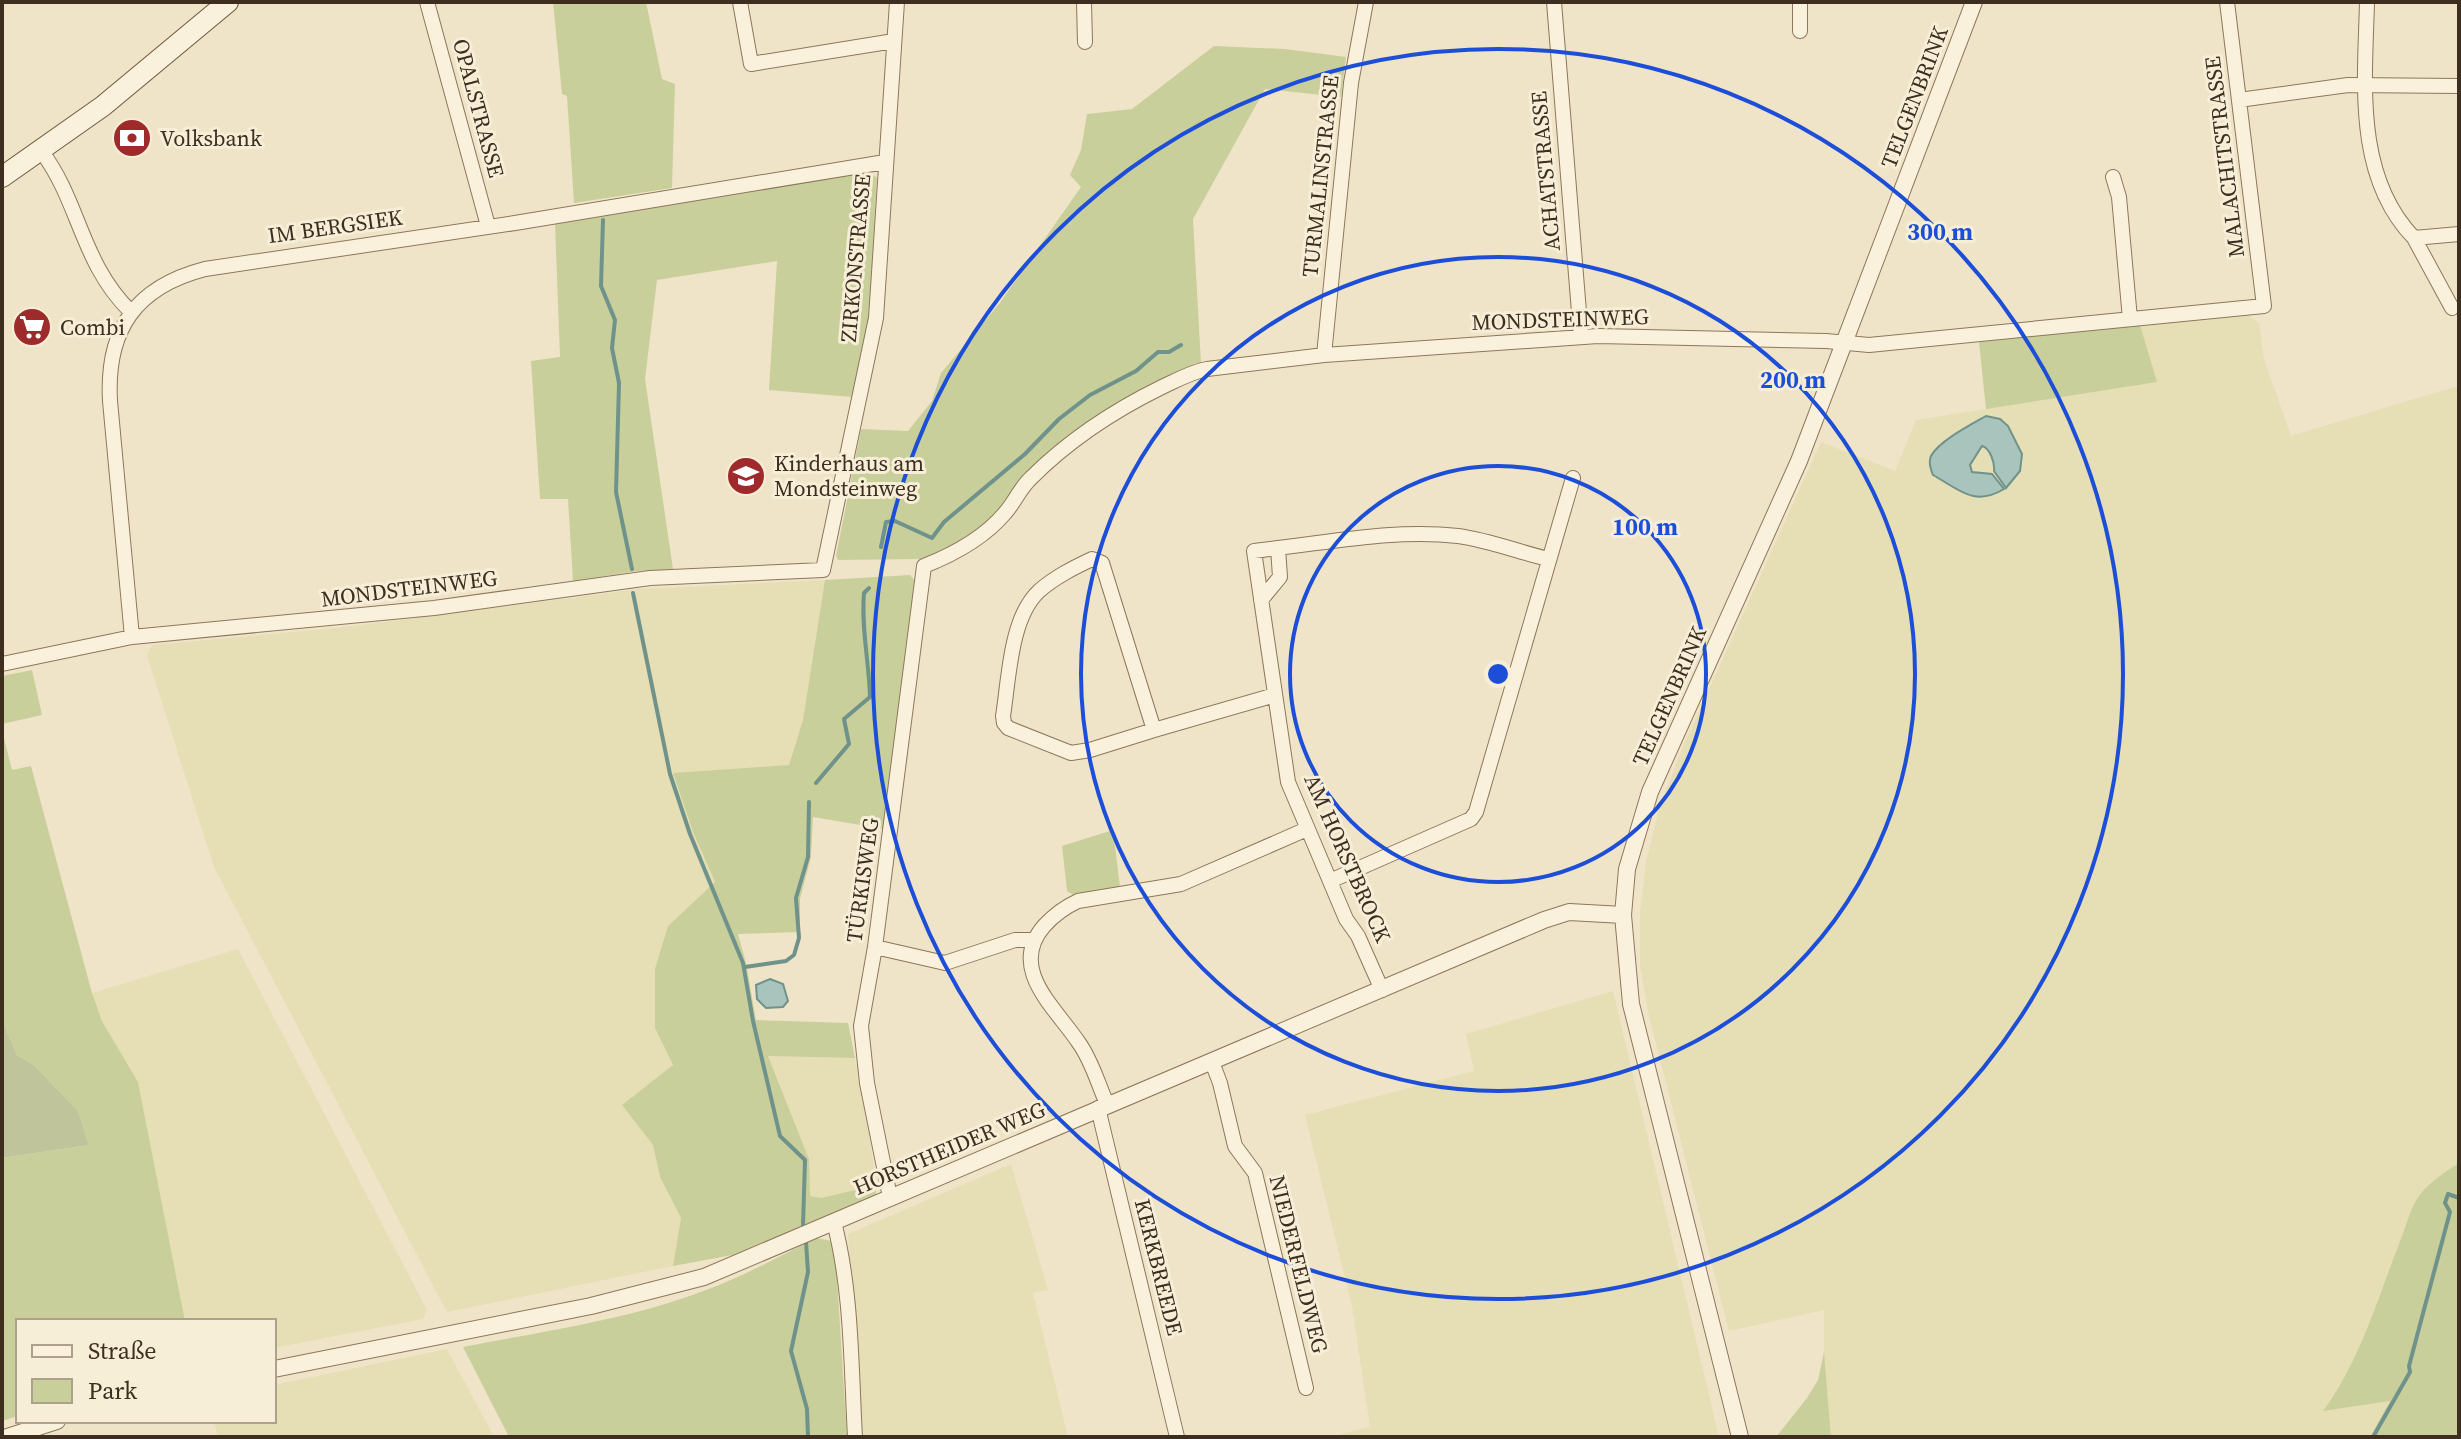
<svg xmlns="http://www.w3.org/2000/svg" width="2461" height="1439" font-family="'Source Serif 4',serif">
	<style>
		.farmland { fill: #e6deb5 }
		.green { fill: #c9cf9b }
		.cemetery { fill: #bfc49a }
		.water { fill: #a9c4bc; stroke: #6f938a; stroke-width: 2 }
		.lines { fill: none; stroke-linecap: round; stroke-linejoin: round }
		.stream { stroke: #6f938a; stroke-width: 4 }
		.minor-casing { stroke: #8d765c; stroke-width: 16 }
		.tertiary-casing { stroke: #8d765c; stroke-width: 18 }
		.secondary-casing { stroke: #6f573f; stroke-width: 22 }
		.minor { stroke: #faf1dc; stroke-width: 14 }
		.tertiary { stroke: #faf1dc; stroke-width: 16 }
		.secondary { stroke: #faf1dc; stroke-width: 20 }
		.ring { fill: none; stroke: #1d4ed8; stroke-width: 4 }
		.labels { text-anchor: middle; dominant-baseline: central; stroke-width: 6; stroke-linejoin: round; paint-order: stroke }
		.street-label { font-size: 22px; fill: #3d2e20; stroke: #f7eed8 }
		.poi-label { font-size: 22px; fill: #3d2e20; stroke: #f7eed8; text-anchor: start }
		.centre { fill: #1d4ed8; stroke: #f7eed8; stroke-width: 4 }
		.ring-label { font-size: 24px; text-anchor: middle; font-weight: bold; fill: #1d4ed8; stroke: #f7eed8; stroke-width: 6; stroke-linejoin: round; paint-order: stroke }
	</style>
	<rect width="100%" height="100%" fill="#f0e4c8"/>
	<path class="farmland" d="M2248,315L2259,323L2264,359L2291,436L2458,386L2459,388V1163L2430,1183L2417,1199L2383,1285L2368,1331L2344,1379L2324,1410L2391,1401L2370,1437H1831L1824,1352V1310L1729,1331L1648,1012L1640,966V912L1646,862L1660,805L1682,749L1821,442L1895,471L1916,420L2156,382L2140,325Z
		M825,580L803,720L789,765L673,773L693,832L715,882L668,926L655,1028L673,1065L622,1105L653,1145L660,1177L681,1218L673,1266L447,1312L214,867L147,655L152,645L336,628L640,589Z
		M238,949L427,1310L423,1319L274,1348V1321H185L138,1082L102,1021L92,993Z
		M1613,991L1719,1437H1329L1370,1427L1352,1306L1305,1115L1474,1071L1466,1034Z
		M768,1056L855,1058L866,1107L876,1185L820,1198L809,1196V1159Z
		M1011,1164L1048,1290L1033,1293L1068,1437H860L848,1234Z
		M447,1349L494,1437H218L214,1421H274V1385Z"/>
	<path class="green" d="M553,2H646L662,79L675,84L672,188L574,203L567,96L562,94Z
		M1214,46L1285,49L1346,57L1341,97L1265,89L1193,219L1201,363H1196L1117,403L1068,435L1023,477L1000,512L985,525L943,553L922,559L838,560L836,556L861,429L908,431L932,401L941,373L999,304L1081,187L1070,175L1081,150L1087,114L1132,109Z
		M869,171L877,178L868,329L852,397L769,390L777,261L657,280L645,379L673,569L637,571L573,581L568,499H540L531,361L560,357L555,224Z
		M2140,325L2157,382L1986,409L1979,342Z
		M910,575L916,582L884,829L813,817L811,857L800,899V932L738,934L746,963L756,1020L848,1023L855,1058L768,1056L809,1159L810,1196L821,1198L876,1185V1196L803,1225L749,1252L673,1266L681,1218L660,1177L653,1145L622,1105L673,1065L655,1028V969L668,926L715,882L693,832L673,773L789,765L803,720L825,580Z
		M32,670L42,715L2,724V676Z
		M2,730L12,770L31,766L92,993L102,1021L138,1082L185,1321H18V1416L2,1421V1158L89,1145L78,1111L34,1065L17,1055L2,1020Z
		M1113,830L1120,887L1073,895L1067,891L1062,846Z
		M2459,1163V1437H2370L2390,1401L2323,1411C2361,1359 2376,1302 2399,1244C2405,1230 2409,1212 2417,1199C2427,1183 2444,1173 2459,1163Z
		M816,1238L832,1241L835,1247L847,1437H509L463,1347C544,1331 628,1320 706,1290C744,1276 780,1256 816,1238Z
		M1824,1352L1831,1437H1776L1807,1398L1818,1380Z"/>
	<path class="cemetery" d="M2,1020L17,1055L34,1065L78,1111L89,1145L2,1158Z"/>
	<path class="water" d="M1986,416L2000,419L2008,426L2022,454L2020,471L2006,488L1994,471C1995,463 1990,448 1982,446L1970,465L1972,472L1992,474L2004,489C1974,507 1960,490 1933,475C1931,470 1928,462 1931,456C1939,441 1972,424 1986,416Z
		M770,979L783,984L788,1001L783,1007L766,1008L757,999L756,985Z"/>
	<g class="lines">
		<path class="stream" d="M603,220L601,286L615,320L612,348L619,383L616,492L632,569
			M881,547L886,522L895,521L932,538L944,522L1025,454L1059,419L1090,395L1136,371L1158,352H1169L1181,345
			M633,593L670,774L690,834L743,963L753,1021L780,1136L805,1160L803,1225
			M816,783L849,744L844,719L870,697C869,661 861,628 864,593L869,588
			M745,967L786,961L794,955L799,938L796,898L808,857L809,802
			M806,1242L808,1272L791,1351L807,1409L808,1437
			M2373,1437L2410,1372L2409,1366L2450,1212L2445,1203L2448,1194L2459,1198"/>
		<defs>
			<path id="minor" d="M427,2L488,226
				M740,2L751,64L894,41
				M1084,2L1085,42
				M1554,2L1581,337
				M2367,2C2365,82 2354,176 2414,238L2459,234
				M1800,31V2
				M2239,100L2348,85L2459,86
				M42,152C80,203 81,263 131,312
				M2113,177L2119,197L2130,319
				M2414,238L2452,308
				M1324,355L1351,83L1366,2
				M1278,548C1337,541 1399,529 1458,536C1488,540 1519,552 1548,559
				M1092,559L1102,563L1154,730L1090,750L1071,753L1008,728L1004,723L1003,716C1009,679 1010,618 1039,591C1055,577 1073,568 1092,559Z
				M1261,600L1280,577L1278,548L1254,551L1288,782L1346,919L1358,936L1382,990
				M132,637L110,401C106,329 136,287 205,269L515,223L885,162
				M2,664L132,637L434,608L650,578L823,570L876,318L897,2
				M1154,730L1275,695
				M1330,881L1471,819L1476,812L1573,478
				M875,947L945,963L1015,940H1032
				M1212,1062L1220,1083L1235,1146L1255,1173L1306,1388
				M1107,1104C1098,1084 1092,1061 1079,1043C1056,1008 1007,969 1044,926C1054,915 1065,907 1078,901L1181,884L1307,829
				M1098,1108L1177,1437
				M890,1197L867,1083L861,1026L875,947L924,566C952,555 985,537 1005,513C1015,502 1020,488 1031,478C1069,440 1113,411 1162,387C1177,380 1191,372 1207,369L1324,355L1598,336L1826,341L1869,345L2264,306L2227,2
				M834,1222C852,1291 851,1366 855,1437"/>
			<path id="tertiary" d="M274,1369L591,1306L704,1277L1544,920L1569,912L1623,915
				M7,1437L57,1421
				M1740,1437L1631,1004L1623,915L1627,869L1650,792L1799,461L1974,2"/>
			<path id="secondary" d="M2,177L103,106L228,2"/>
		</defs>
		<use href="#minor" class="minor-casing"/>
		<use href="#tertiary" class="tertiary-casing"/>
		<use href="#secondary" class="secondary-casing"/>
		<use href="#minor" class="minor"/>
		<use href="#tertiary" class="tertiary"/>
		<use href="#secondary" class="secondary"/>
	</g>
	<g class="ring">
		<circle cx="1498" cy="674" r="208"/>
		<circle cx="1498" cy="674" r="417"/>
		<circle cx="1498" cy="674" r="625"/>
	</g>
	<defs>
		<symbol id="bank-disc" viewBox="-11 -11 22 22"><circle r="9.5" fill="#9e2a2b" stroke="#f7eed8"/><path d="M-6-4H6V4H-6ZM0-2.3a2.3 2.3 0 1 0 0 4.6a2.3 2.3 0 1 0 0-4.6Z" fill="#fff"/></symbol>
		<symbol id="supermarket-disc" viewBox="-11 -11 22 22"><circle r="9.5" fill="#9e2a2b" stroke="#f7eed8"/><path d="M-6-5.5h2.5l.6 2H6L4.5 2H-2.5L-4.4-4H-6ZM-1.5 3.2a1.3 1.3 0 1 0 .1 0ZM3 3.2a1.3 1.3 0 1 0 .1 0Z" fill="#fff"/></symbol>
		<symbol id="school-disc" viewBox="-11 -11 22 22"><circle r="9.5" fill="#9e2a2b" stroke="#f7eed8"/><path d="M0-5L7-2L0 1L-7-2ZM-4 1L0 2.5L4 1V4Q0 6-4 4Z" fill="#fff"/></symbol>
	</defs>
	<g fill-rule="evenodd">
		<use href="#bank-disc" x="110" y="116" width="44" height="44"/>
		<use href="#supermarket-disc" x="10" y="305" width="44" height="44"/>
		<use href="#school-disc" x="724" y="454" width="44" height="44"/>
	</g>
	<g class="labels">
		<g class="street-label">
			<text transform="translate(1914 97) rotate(-69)">TELGENBRINK</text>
			<text transform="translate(479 108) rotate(75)">OPALSTRASSE</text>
			<text transform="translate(2224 157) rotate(-97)">MALACHITSTRASSE</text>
			<text transform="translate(1545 171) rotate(-95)">ACHATSTRASSE</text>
			<text transform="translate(1320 176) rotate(-84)">TURMALINSTRASSE</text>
			<text transform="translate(335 226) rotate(-8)">IM BERGSIEK</text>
			<text transform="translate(855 258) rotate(-85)">ZIRKONSTRASSE</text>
			<text transform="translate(1560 319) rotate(-2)">MONDSTEINWEG</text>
			<text transform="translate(409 588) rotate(-7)">MONDSTEINWEG</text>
			<text transform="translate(1669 696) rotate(-66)">TELGENBRINK</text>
			<text transform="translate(1348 858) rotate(66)">AM HORSTBROCK</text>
			<text transform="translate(862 880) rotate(-82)">TÜRKISWEG</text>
			<text transform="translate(949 1148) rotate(-23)">HORSTHEIDER WEG</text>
			<text transform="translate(1299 1264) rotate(76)">NIEDERFELDWEG</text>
			<text transform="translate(1159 1267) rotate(76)">KERKBREEDE</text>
		</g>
		<g class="poi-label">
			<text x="160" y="138">Volksbank</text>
			<text x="60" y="327">Combi</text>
			<text x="774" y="463">Kinderhaus am<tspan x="774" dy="25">Mondsteinweg</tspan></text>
		</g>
	</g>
	<circle cx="1498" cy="674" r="12" class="centre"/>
	<g class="ring-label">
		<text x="1940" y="240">300 m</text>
		<text x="1793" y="388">200 m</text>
		<text x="1645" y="535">100 m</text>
	</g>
	<rect width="2461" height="1439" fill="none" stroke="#3d2e20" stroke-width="8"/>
	<rect x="16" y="1319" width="260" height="104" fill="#f7eed8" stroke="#ada18e" stroke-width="2"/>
	<rect x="32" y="1345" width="40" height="12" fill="#faf1dc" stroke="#ada18e" stroke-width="2"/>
	<text x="88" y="1359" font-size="24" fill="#3d2e20">Straße</text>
	<rect x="32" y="1379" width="40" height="24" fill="#c9cf9b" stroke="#ada18e" stroke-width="2"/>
	<text x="88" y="1399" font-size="24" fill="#3d2e20">Park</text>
</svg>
